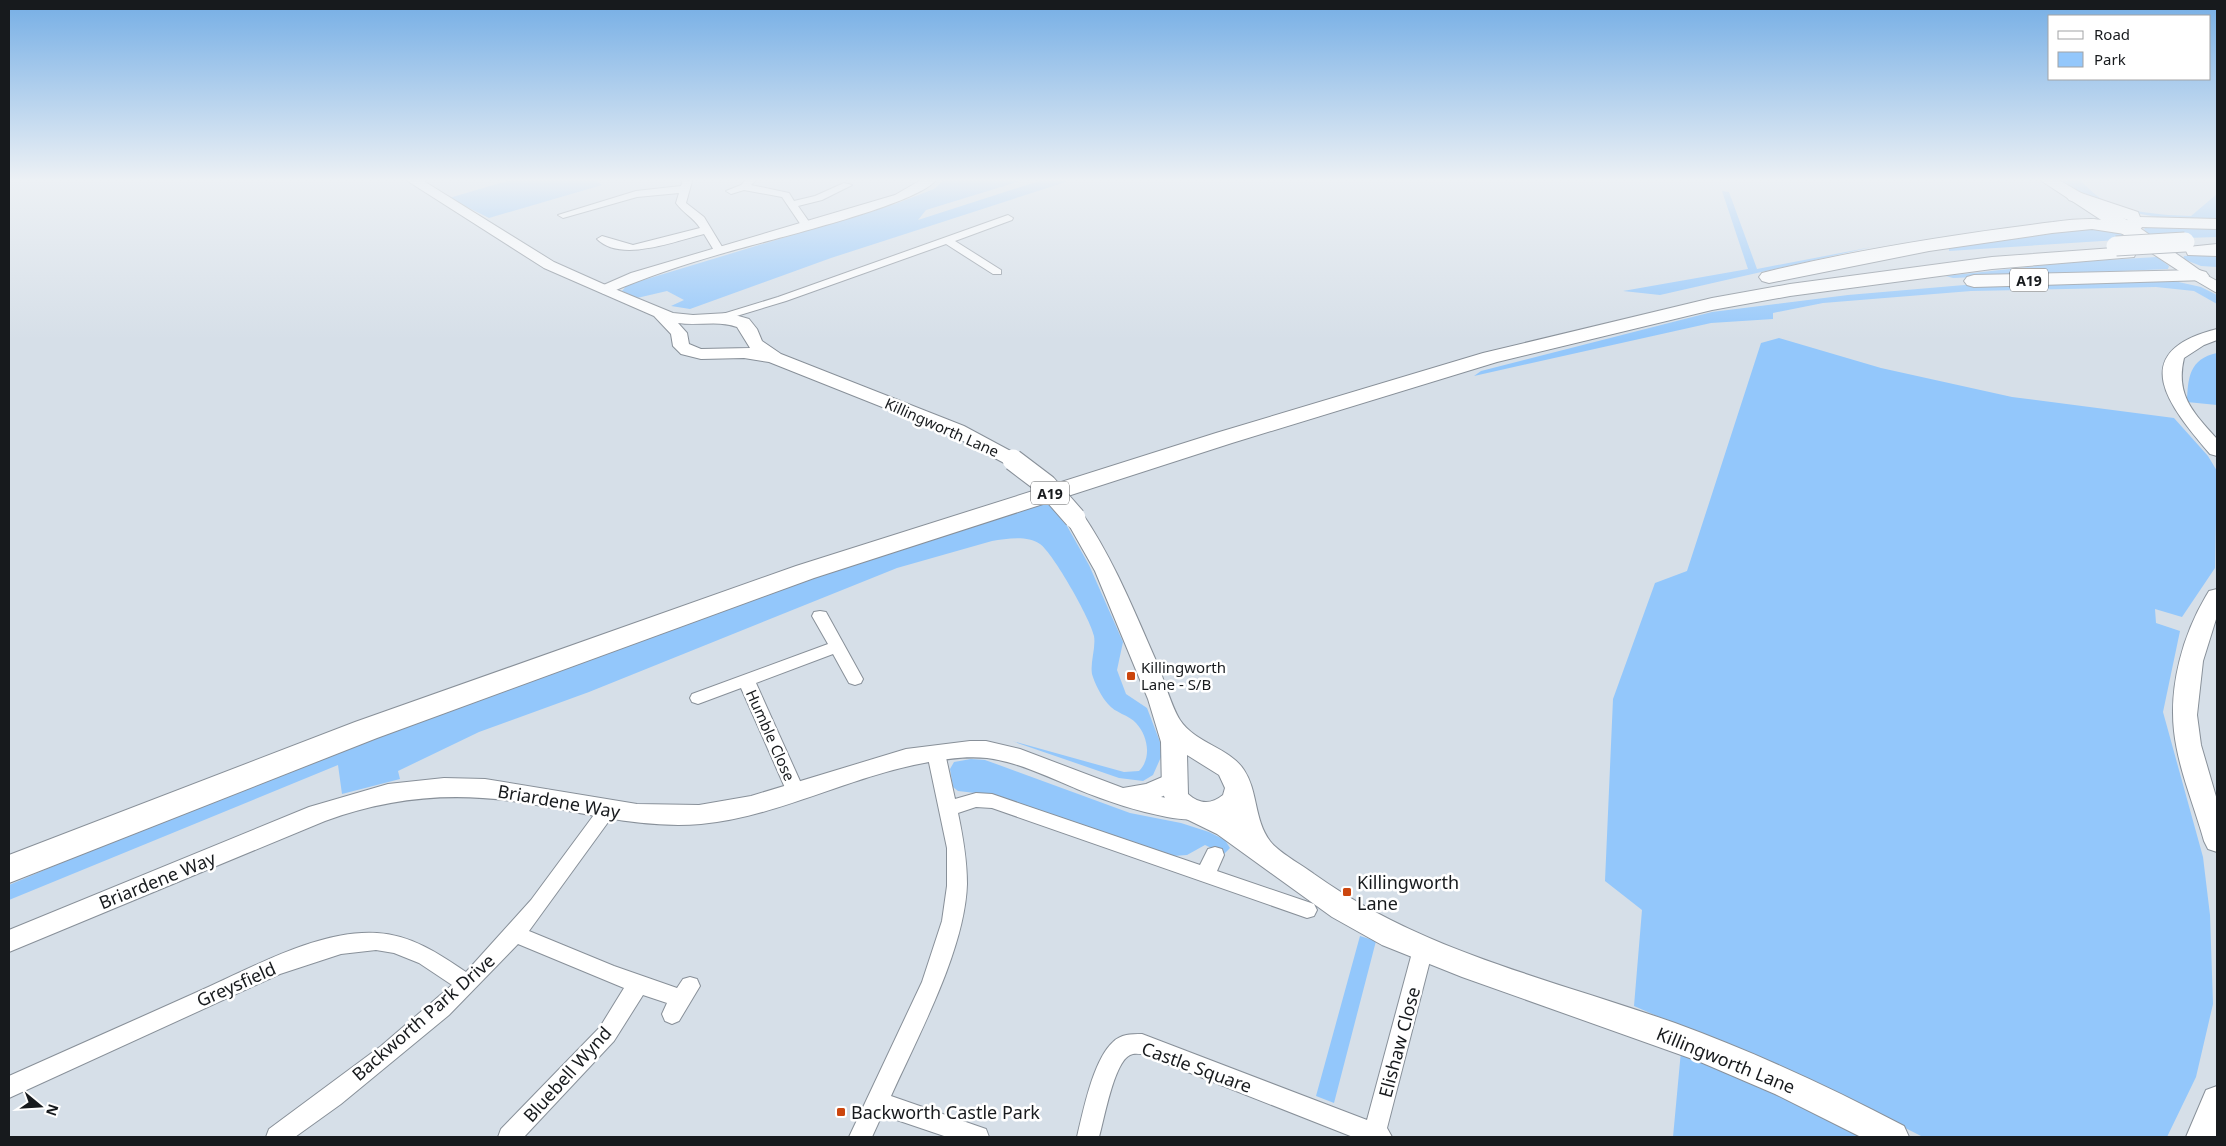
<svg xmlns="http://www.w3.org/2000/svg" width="2226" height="1146" font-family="'Noto Sans',sans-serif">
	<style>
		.green { fill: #93c7fb }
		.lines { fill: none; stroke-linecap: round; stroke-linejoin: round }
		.minor-casing { stroke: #889099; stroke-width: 2 }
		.tertiary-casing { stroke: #889099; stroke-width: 2 }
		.secondary-casing { stroke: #889099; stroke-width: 2 }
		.primary-casing { stroke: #889099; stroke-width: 2 }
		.trunk-casing { stroke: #889099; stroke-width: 2 }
		.minor { fill: #fff; fill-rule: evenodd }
		.tertiary { fill: #fff; fill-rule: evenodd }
		.secondary { fill: #fff; fill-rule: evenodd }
		.primary { fill: #fff; fill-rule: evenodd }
		.trunk { fill: #fff; fill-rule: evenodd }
		.secondary-bridge-casing { stroke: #889099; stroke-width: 23; stroke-linecap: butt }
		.trunk-bridge-casing { stroke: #889099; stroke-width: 21; stroke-linecap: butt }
		.secondary-bridge { stroke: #fff; stroke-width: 21 }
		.trunk-bridge { stroke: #fff; stroke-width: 19 }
		.poi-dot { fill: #cc460e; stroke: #fff; stroke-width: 2 }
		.labels { text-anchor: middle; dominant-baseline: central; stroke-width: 5; stroke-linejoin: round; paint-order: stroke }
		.shield { fill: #fff; stroke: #5d5f61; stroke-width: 1 }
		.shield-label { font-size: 14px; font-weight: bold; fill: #171a1d }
		.street-label { font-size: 15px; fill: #171a1d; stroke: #fff }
		.poi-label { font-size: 15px; fill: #171a1d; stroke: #fff; text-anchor: start }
		.near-street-label { font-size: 18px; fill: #171a1d; stroke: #fff }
		.near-poi-label { font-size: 18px; fill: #171a1d; stroke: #fff; text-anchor: start }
	</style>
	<rect width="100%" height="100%" fill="#d6dfe8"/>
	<path class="green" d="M511,180H595L602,185L489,218L449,198Z
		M944,180H1024L926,210L918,220L1042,180H1072L831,258L690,309L671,306L684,300L667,291L637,298L622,291L627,285L895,204L934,189Z
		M2080,180C2086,186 2093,193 2100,198C2125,213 2163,215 2191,216L2217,194V222C2153,219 2123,215 2065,184L2063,181Z
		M1722,191L1729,192L1757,269L1872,247L1660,295L1623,291L1748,269Z
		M2177,226L2217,228V237L2154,239L2144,231L2145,227Z
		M2092,227L2119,232L2133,239L1949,251V249L1958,246Z
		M2217,254V267L2201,266L2183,259L2184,256Z
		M2157,257L2169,266L2168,269L1953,278L1946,276L2073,262Z
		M2165,279L2201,287L2217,295V304L2194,291L2156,287L1971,291L1823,303L1773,313V319L1711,323L1474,376L1481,371L1712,312L1848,295L1976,284Z
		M1779,338L1881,368L2012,397L2174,418L2208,456L2217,471L2215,568L2182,617L2155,609L2156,623L2180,631L2163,712L2203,857L2210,915L2213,1004L2196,1077L2167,1137H1923L1850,1100L1634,1006L1642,910L1605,881L1613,699L1655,583L1687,571L1761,343Z
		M2217,353V405L2187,402C2188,378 2189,359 2217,353Z
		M1046,501L1067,526L1089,565L1123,642L1117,670L1126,694L1147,708L1160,742L1161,757L1153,775L1143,781L1119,778L1012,741L1124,772L1139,771C1152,758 1148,736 1136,723C1129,715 1115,713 1108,704C1102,698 1094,682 1092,674C1090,662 1096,648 1094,636C1091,620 1053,553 1040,544C1027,535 1006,539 992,541L897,568L589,692L479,732L398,771L400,779L342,794L338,765L9,900V885C348,740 695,614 1046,501Z
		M971,759L985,760L999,765L1130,813L1181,823L1209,832L1225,840L1230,848L1224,854L1205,845L1187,855L1173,856L993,795L958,791L953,787L950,769L954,762Z
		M1360,936L1376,941L1334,1103L1316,1096Z
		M1681,1051L1872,1136L1875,1137H1673Z"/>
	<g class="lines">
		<defs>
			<path id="minor" d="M683,180L692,181L686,203L704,217L724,250L723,252H715L704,234C675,241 621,263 597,239L602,236L633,245L700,228C694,218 683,213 676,203L679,193L637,197L563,218L558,215L636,191L681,186Z
				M746,180H756L751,185L789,193L794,201L815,196L844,183L852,185L822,200L798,206L812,226L807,229L803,228L782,197L744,190L731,194L726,191L741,185Z
				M1008,215L1013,218L1012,220L955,241L1001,270V274H993L946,244L786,301L720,321L714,318L716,316L778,297Z
				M820,611L826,612L863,679L861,683L855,685L849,683L833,654L756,683L804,790L801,795L795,797L789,795L786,790L741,688L698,704L692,702L690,698L692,694L828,644L812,616L814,612Z
				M936,746L942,748L945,753L955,799L976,793L992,794L1200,865L1208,849L1215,847L1222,849L1224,855L1217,871L1314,904L1317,910L1314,916L1307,918L992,808L976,807L958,813C963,837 967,860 967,884C965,950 918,1036 891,1096L986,1129L989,1137H947L882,1115L872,1137H849L922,982L942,921L947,886V848L927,753L930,748Z
				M608,802L614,804L617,809L614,814L529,931L614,966L677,988L683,979L690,977L697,979L700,986L679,1021L672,1024L665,1021L662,1014L667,1003L643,995L614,1041L524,1137H498L501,1129L600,1027L624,988L518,944L449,1015L341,1104L295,1137H266L269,1129L381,1046L452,985L419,963L394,953L376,950L341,954L280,974L9,1098V1076C71,1048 133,1021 195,993C248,970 318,929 377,933C411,935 438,953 466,972L531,900L602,804Z
				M1423,940L1430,943L1433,949L1387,1128L1392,1137H1353L1142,1054C1138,1054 1134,1053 1130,1055C1114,1062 1104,1120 1099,1137H1077C1083,1112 1093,1060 1113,1042C1121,1034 1131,1034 1142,1034L1367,1120L1413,949L1416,943Z"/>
			<path id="tertiary" d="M921,180H936C915,206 764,241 724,253C685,264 646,277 609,293L604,294L597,290L599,287L631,273L895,195Z
				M970,741H986L1020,749L1123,788L1146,784L1174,772L1182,775L1185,781L1182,787L1161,797L1203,804L1206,811L1203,818C1191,821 1179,819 1167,817C1136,811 1106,801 1077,789C1048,777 1018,762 987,758C966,756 944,759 924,763C848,777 777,817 701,824C643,829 586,813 530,804C459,791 393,796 325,821L9,952V930L309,807L388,784L444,778L485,779L637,804L699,805L751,796L906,749Z"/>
			<path id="secondary" d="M406,180H422L554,262L610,287L673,313L693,315L728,313L749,319L757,329L762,341L781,354L964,426L1020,456L1023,460L1020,464H1006L950,434L769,362L744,358L701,359L681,354L673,346L671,334L654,316L544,268ZM678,323C698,326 719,320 737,327L750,348L701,349L689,344L687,333Z
				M2199,271L2217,281V293L2193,279L2191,276Z
				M2217,329V340L2204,345L2184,358C2175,396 2194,413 2217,439V456L2210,454C2170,407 2124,352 2217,329Z
				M1075,512L1082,513C1114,560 1135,613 1158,665C1164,680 1172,708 1180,720C1196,744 1229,747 1244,770C1258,791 1254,820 1270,841C1278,852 1302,865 1314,874C1423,952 1551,979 1675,1023C1754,1052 1830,1087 1904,1126L1909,1137H1861L1775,1094L1698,1061L1462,977L1382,945L1332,917L1217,834L1176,814L1170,808L1162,792L1161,742L1148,699L1095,571L1065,518L1068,513ZM1187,755L1219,775L1225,788L1223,795C1211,805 1199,804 1188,794Z
				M2217,589V616L2203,661L2197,715L2201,745L2217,800V852L2208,849L2204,841C2194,805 2178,768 2174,731C2169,685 2183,635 2206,596L2209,591Z
				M2217,1086V1137H2186L2206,1090Z"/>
			<path id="primary" d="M2040,180H2059L2137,226L2208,276L2205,280H2193Z"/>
			<path id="trunk" d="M2075,191L2138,212L2140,217L2217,219V229L2142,227L2137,234L2131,235L2092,229L2052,233L1929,251L1769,283L1762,281L1759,277L1762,273C1858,249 1956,234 2053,222C2066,220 2078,219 2091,219C2102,219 2118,224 2128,220L2069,200L2066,196L2069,192Z
				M2217,244V256L2188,255L2186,251L2188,247Z
				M2127,247L2134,249L2136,253L2134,257L1992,269L1790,296L1712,310L1497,362L1232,443L814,578L377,738L9,883V855L355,722L796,566L1216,433L1483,353L1712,298L1790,284L1992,257Z
				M2199,270L2206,272L2209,276L2206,280L1974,287L1967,285L1964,281L1967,277L1974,275Z"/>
		</defs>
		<use href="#minor" class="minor-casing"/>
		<use href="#tertiary" class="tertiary-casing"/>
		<use href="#secondary" class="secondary-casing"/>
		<use href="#primary" class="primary-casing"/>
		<use href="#trunk" class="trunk-casing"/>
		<use href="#minor" class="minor"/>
		<use href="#tertiary" class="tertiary"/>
		<use href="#secondary" class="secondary"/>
		<use href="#primary" class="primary"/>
		<use href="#trunk" class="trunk"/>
		<defs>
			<path id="secondary-bridge" d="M1013,460L1046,485L1075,518"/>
			<path id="trunk-bridge" d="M2116,246L2185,242"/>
		</defs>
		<use href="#secondary-bridge" class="secondary-bridge-casing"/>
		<use href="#trunk-bridge" class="trunk-bridge-casing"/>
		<use href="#secondary-bridge" class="secondary-bridge"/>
		<use href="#trunk-bridge" class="trunk-bridge"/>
	</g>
	<linearGradient id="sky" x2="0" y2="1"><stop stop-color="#75aee5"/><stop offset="0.53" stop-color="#edf1f5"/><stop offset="1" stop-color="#edf1f5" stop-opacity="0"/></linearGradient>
	<rect width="2226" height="340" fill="url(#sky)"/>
	<g class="poi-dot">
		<rect x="1126" y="671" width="10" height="10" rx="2.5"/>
		<rect x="1342" y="887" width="10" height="10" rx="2.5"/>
		<rect x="836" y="1107" width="10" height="10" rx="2.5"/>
	</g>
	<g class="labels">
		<g class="shield">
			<rect x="2010" y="268.5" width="38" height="23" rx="4"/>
			<rect x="1031" y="481.5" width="38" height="23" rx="4"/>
		</g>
		<g class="shield-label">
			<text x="2029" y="280">A19</text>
			<text x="1050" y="493">A19</text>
		</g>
		<g class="street-label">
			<text transform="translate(942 427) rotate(24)">Killingworth Lane</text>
			<text transform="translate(771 735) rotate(66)">Humble Close</text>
		</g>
		<g class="poi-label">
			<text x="1141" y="667">Killingworth<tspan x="1141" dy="17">Lane - S/B</tspan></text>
		</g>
		<g class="near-street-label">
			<text transform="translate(559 801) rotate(10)">Briardene Way</text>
			<text transform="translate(157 880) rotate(-22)">Briardene Way</text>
			<text transform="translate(236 984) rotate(-24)">Greysfield</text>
			<text transform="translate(423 1017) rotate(-41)">Backworth Park Drive</text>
			<text transform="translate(1399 1042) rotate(-75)">Elishaw Close</text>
			<text transform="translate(1726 1060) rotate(22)">Killingworth Lane</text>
			<text transform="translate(1197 1067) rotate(20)">Castle Square</text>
			<text transform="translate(567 1074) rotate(-48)">Bluebell Wynd</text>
		</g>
		<g class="near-poi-label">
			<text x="1357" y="882">Killingworth<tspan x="1357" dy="21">Lane</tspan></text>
			<text x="851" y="1112">Backworth Castle Park</text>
		</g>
	</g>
	<rect width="2226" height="1146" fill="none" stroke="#171a1d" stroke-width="20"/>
	<rect x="2048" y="15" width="162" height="65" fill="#ffffff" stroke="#a2a3a5"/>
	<rect x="2058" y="31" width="25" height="8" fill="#ffffff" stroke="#a2a3a5"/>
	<text x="2094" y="40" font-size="15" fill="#171a1d">Road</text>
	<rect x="2058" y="52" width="25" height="15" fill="#93c7fb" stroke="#a2a3a5"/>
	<text x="2094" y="65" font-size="15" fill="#171a1d">Park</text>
	<g transform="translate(40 1106) rotate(108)" stroke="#ffffff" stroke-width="4" paint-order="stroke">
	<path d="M0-4L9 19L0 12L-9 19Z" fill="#171a1d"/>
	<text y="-8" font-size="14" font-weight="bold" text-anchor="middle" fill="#171a1d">N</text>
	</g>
</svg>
